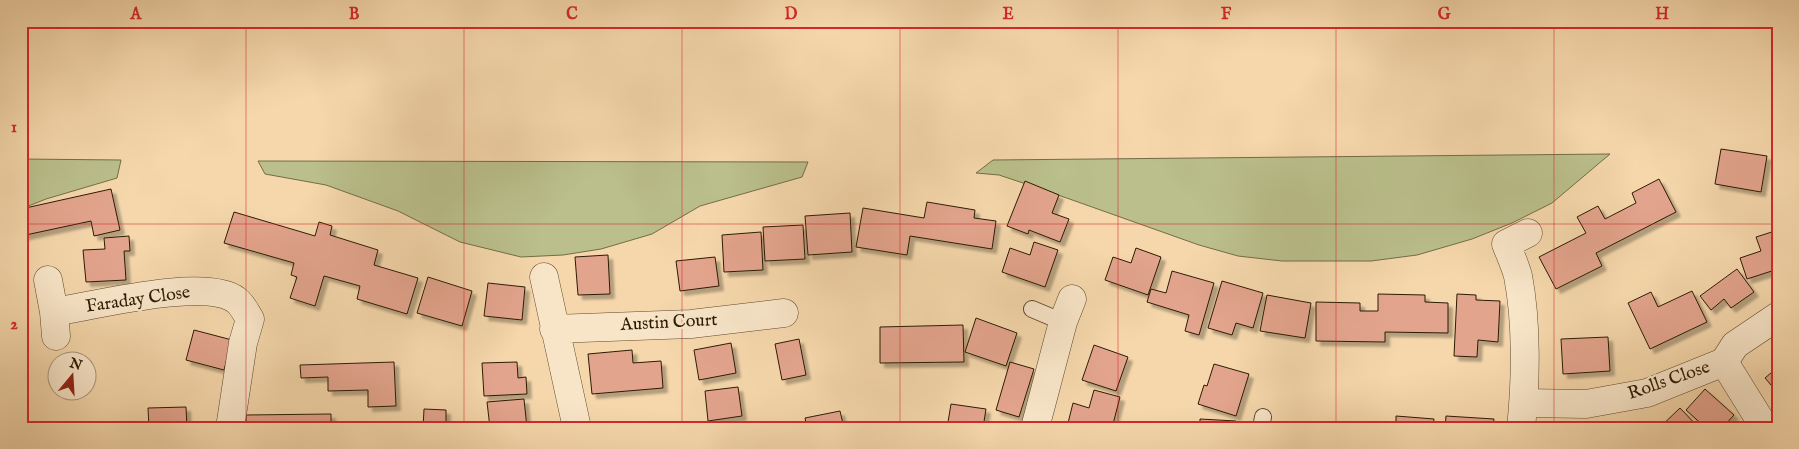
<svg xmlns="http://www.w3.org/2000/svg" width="1799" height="449" font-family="'IM FELL English',serif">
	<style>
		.green { fill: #babf8b; stroke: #736d46 }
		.building { fill: #e3a48d; stroke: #2c1b02; filter: url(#shadow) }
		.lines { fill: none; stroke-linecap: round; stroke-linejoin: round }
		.lane-casing { stroke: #5e4a2c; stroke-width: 18 }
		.street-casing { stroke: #5e4a2c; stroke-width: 29 }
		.lane { stroke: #f8e5c8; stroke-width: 16 }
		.street { stroke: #f8e5c8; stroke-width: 28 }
		.grid { fill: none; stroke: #d62828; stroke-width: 1; stroke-opacity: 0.55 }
		.labels { text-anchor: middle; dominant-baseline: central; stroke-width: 4.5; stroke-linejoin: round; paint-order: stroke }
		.street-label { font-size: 18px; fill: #2c1b02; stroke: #f8e5c8 }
		.neatline { fill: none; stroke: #d62828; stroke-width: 2 }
		.grid-label { font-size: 16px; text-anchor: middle; font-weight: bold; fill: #d62828 }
	</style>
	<defs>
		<filter id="shadow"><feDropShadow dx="4.5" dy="4.5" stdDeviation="1" flood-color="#0004"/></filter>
	</defs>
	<rect width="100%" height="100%" fill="#f5d7ab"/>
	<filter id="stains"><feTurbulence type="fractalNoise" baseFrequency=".004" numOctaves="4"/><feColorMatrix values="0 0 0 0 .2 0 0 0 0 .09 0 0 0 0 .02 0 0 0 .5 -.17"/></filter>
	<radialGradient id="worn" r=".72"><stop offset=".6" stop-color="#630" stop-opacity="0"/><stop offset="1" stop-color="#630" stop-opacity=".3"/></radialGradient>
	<path class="green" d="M1610,154L1552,203L1512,223L1472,239L1417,255L1371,261H1282L1238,256L1199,245L1047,191L999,175L976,173L993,160Z
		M21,159L121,160L117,178L46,199L21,209Z
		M258,161L808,162L802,177L700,206L652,234L601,249L563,255L521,257L460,242L398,211L326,185L265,174Z"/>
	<path class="building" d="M1721,149L1767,156L1761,192L1715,184Z
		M1659,179L1676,212L1596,253L1602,266L1556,289L1539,257L1586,233L1577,217L1598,206L1605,219L1636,203L1632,193Z
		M1025,181L1059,195L1052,213L1069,219L1060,242L1029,230L1028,234L1007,226Z
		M111,189L120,230L94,236L91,221L21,236V209Z
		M927,202L975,210L974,218L996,221L992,249L910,236L907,255L856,247L863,208L924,218Z
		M234,212L315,236L319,222L332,226L330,235L378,250L374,265L418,278L407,314L357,299L360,286L324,276L315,306L290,298L297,277L291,275L294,263L224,243Z
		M850,213L852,252L808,255L805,216Z
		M803,225L805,259L765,261L763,227Z
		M1778,230V269L1747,279L1740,258L1761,251L1756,237Z
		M761,232L763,270L724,272L722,235Z
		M129,236L130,251H124L126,280L86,282L83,250L105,249L104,238Z
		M1034,242L1058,250L1045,287L1002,272L1010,248L1030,255Z
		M1136,248L1161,257L1148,295L1105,280L1113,257L1131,263Z
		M608,255L610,294L578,295L575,257Z
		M715,257L719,286L680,291L676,261Z
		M1737,269L1754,292L1731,308L1724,299L1711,310L1700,296Z
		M1172,271L1214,283L1199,335L1185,331L1189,315L1147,302L1151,289L1166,293Z
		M428,277L472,291L462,326L417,313Z
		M1222,281L1263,293L1253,328L1236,323L1232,335L1208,328Z
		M488,283L525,287L522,320L484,316Z
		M1692,291L1707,322L1650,349L1628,303L1651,292L1658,307Z
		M1378,294L1425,295V302L1448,303V333L1385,332V342L1316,341V302L1360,303V311H1378Z
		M1457,294L1476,295V300L1500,301L1498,342L1478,340L1477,357L1454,356Z
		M1267,295L1311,303L1305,338L1260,331Z
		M976,318L1017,333L1006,366L965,352Z
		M963,325L964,362L880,363V327Z
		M194,330L232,340L224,370L186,360Z
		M1608,337L1610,371L1563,374L1561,339Z
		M799,339L806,375L782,380L775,344Z
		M731,343L736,373L699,380L694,350Z
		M1094,345L1128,357L1116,391L1082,380Z
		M632,350L633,363L661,361L663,388L592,394L588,354Z
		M394,362L396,406L368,407V390L328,391V377L301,378L300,365Z
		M517,362L518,378L526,377L527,394L484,396L482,363Z
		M1010,362L1034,369L1019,417L996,410Z
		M1214,364L1249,374L1236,416L1198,404L1204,385L1207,386Z
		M1778,367V393L1765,378Z
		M738,387L742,416L708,421L705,391Z
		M1705,389L1734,415L1722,428H1706L1686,410Z
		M1094,390L1120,397L1112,428H1086L1068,423L1073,403L1089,408Z
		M524,399L527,428H490L487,402Z
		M951,404L986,409L983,428H947Z
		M186,407L187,428H149L148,408Z
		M1680,408L1699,428H1659Z
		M424,409L446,410V428H423Z
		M840,411L844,428H807L805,418Z
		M331,414V428H246V415Z
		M1396,416L1434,419L1433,428H1396Z
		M1446,416L1494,419L1493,428H1445Z
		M1200,419L1236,421L1235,428H1200Z"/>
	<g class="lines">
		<defs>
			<path id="lane" d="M1032,309L1063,322
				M1261,428L1263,417"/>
			<path id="street" d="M544,277L577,428
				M48,280L54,312C93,306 206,277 236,300C242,304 246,313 250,319L243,343L230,428
				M54,312L56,336
				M554,329L691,324L784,313
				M1724,362L1735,345L1778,316
				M1524,403L1586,404L1647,393L1724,362L1765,428
				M1035,428L1063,322L1072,299
				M1521,428C1526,381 1527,323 1518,276C1515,265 1510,254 1506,244L1528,233"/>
		</defs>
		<use href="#lane" class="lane-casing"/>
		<use href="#street" class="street-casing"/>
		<use href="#lane" class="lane"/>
		<use href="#street" class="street"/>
	</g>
	<path class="grid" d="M246,21V428M464,21V428M682,21V428M900,21V428M1118,21V428M1336,21V428M1554,21V428M21,224H1778"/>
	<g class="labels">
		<g class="street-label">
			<text transform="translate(138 300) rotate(-8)">Faraday Close</text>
			<text transform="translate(669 323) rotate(-3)">Austin Court</text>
			<text transform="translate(1669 381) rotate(-19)">Rolls Close</text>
		</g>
	</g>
	<rect width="1799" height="449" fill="none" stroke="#f5d7ab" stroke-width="55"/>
	<g transform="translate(72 376) rotate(18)"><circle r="24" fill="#f8e5c8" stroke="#a69479"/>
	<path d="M0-4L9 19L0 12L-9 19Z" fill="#8f2418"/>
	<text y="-8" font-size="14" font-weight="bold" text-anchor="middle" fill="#2c1b02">N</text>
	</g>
	<rect x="28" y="28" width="1744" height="394" class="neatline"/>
	<g class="grid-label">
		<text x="136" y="19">A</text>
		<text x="354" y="19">B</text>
		<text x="572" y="19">C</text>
		<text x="791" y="19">D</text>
		<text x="1008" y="19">E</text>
		<text x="1226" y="19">F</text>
		<text x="1444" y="19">G</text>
		<text x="1662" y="19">H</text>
		<text x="14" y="132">1</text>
		<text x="14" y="329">2</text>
	</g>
	<rect width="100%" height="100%" filter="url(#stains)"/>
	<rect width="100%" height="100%" fill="url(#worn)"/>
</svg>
